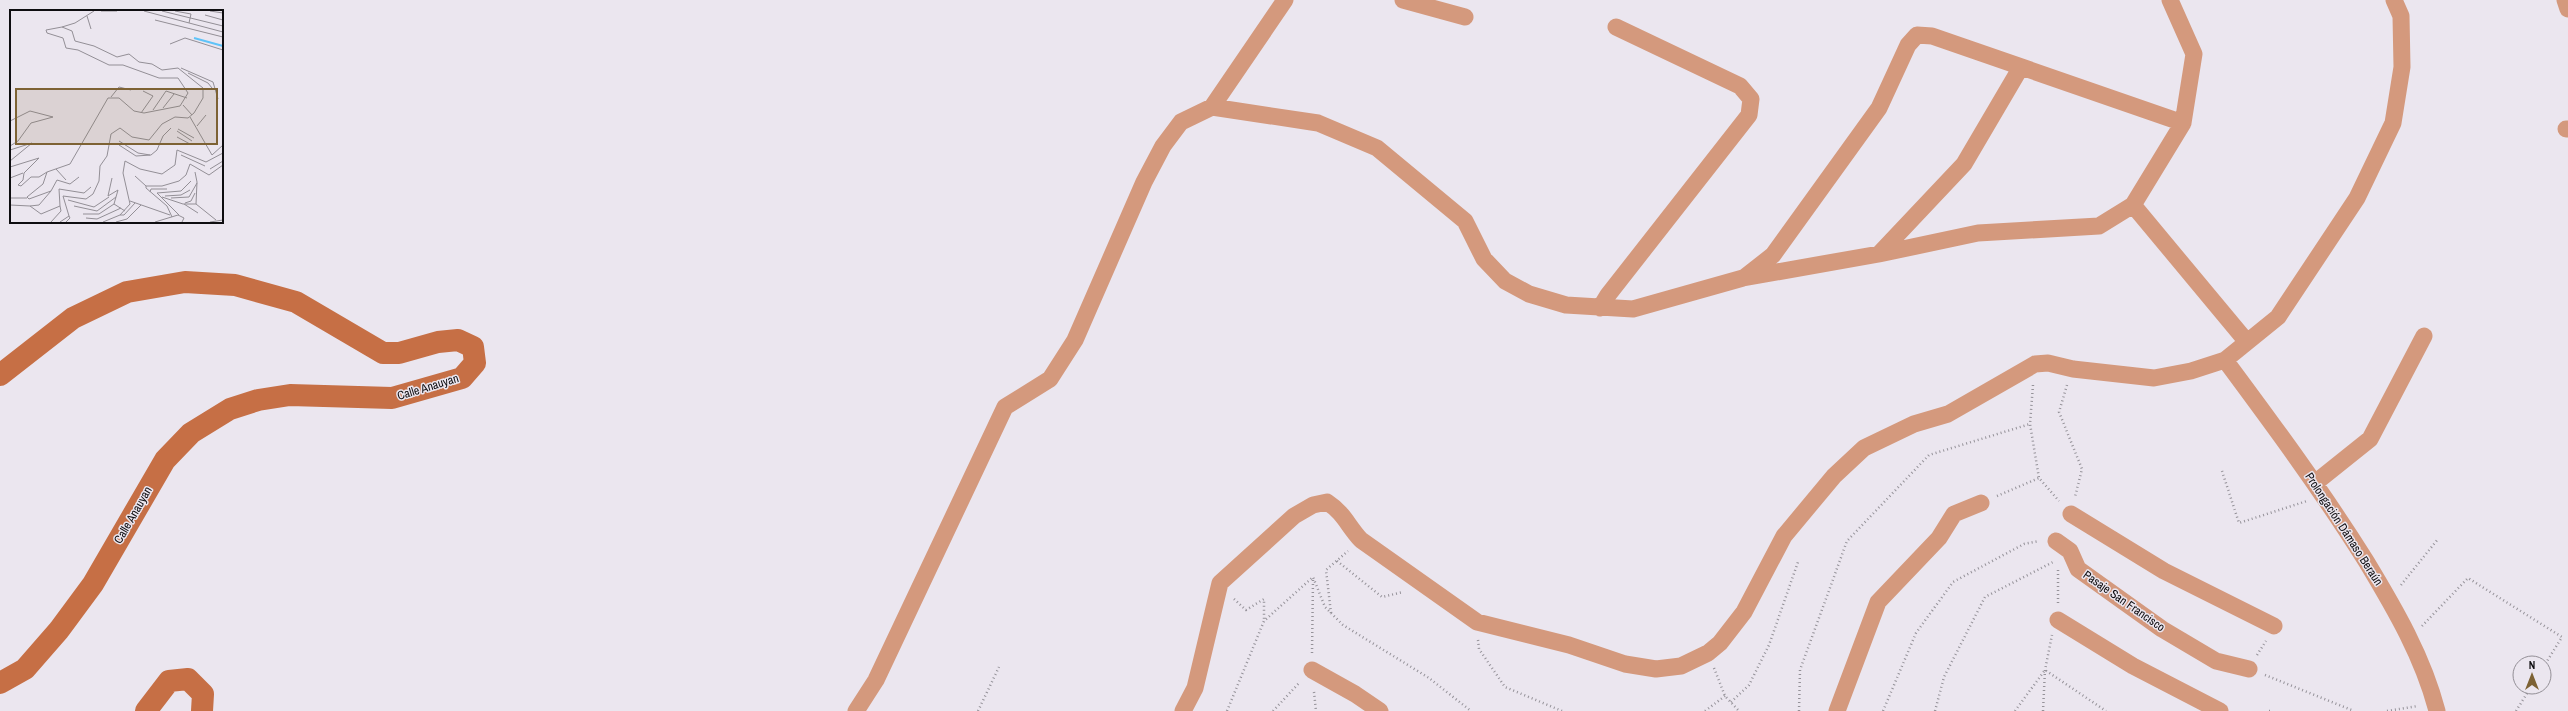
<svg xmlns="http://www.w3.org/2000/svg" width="2568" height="711" font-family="'Archivo Narrow',sans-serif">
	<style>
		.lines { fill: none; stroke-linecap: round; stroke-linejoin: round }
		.path { stroke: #959299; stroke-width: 2.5; stroke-dasharray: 1 3; stroke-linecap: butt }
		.street { stroke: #d4997d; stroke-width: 17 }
		.secondary { stroke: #c66f45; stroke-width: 22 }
		.labels { text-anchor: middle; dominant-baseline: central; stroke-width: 3; stroke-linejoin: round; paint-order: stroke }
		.street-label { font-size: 12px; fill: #0e0d10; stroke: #ebe6ef }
		.inset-river { fill: none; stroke: #5ec3f8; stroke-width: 2 }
		.inset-road { fill: none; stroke: #938f96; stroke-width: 1 }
		.view { fill: #7d6234; fill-opacity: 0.15; stroke: #7d6234; stroke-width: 2 }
		.inset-edge { fill: none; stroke: #0e0d10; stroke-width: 2 }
	</style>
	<rect width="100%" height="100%" fill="#ebe6ef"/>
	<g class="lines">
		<path class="path" d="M2033,385L2030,424L2039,478L2059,501
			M2067,385L2059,412L2082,469L2075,497
			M2222,471L2239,523L2307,501
			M1997,496L2039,478
			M1337,561L1382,597L1403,592
			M2401,585L2438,539
			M1234,599L1246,610L1264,599V621
			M2058,603V570
			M1331,613L1326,570L1348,551
			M2422,626L2468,578L2562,637L2544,666
			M1478,640L1479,649L1505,687L1562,711
			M1312,653L1313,580
			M2257,655L2266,641
			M1714,668L1725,696L1739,711
			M2265,675L2354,711
			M1314,692L1316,711
			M1731,702L1749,685L1769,645L1798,562
			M978,711L999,667
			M1227,711L1264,621L1313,577L1325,607L1343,625L1429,678L1471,711
			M1273,711L1300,682
			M1705,711L1725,696
			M1799,711L1800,670L1847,541L1929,455L2030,424
			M1883,711L1916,633L1953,582L2024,544L2039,541
			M1935,711L1944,677L1985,597L2055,561
			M2015,711L2045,670L2106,711
			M2043,711L2045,670L2052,635
			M2269,711H2270
			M2387,711L2418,706
			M2516,711L2531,687"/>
		<path class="street" d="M1403,0L1465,17
			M2565,0L2568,9
			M1212,107L1285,0
			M2566,129H2568
			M2133,205L2247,342
			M1879,254L1964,164L2021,67
			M1745,277L1773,255L1879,108L1908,45L1917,35L1932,36L2183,123
			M1600,308L1608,295L1749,115L1751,99L1740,86L1616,27
			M2225,360C2274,426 2322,491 2366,561C2395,609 2423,657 2437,711
			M2315,483L2370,439L2424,336
			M2071,514L2164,571L2274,626
			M2056,541L2070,551L2078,569L2162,629L2216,661L2249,669
			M2058,620L2133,666L2220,711
			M1312,670L1355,694L1380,711
			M856,711L876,680L1005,407L1050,379L1075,340L1144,182L1163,146L1181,122L1212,107L1318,123L1377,148L1465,221L1484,259L1505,281L1529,294L1566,305L1633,309L1743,278L1879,254L1978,233L2099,226L2133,205L2183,123L2194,54L2170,0
			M1183,711L1195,688L1220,583L1294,516L1313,505L1327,502C1345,514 1347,525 1361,540L1477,622L1569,645L1625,664L1656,669L1681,666L1708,653L1720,643L1744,612L1784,536L1834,476L1864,448L1914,424L1948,414L2035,364L2048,363L2073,369L2154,378L2191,371L2225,360L2278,317L2357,198L2393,123L2402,67L2401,16L2394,0
			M1837,711L1878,602L1939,538L1954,514L1981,503"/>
		<path class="secondary" d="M0,375L73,318L127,292L185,282L235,285L296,302L383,353H399L438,342L458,340L473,347L475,363L462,378L392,398L290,395L258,400L230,409L191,433L165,460L93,584L59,630L25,669L0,683
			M146,711L169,681L188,679L203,694L202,711"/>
	</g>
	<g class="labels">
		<g class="street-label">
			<text transform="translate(428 387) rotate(-17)">Calle Anauyan</text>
			<text transform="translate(133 515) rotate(-60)">Calle Anauyan</text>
			<text transform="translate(2344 529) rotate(57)">Prolongación Dámaso Beraún</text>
			<text transform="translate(2124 601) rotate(35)">Pasaje San Francisco</text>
		</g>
	</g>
	<g transform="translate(10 10)">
		<rect width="213" height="213" fill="#ebe6ef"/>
		<path class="inset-river" d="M184,28L213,36"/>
		<path class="inset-road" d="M91,1H107M134,1L213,22M152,1L213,16M165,1L181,4L179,13M200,1L213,3M195,5L213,10M77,6L81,19M145,10L213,27M52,17L65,13L84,1M160,34L175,28L213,40M171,58L203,72L208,89M178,63L198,73L202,78M101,87L109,77L121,80M173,95L182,105M153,98L164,84M143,100L156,81L177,88M131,103L143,86L133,81M180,107L202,145L213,135M0,111L20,101L43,107L21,113L8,131L0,136M187,116L196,105M168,119L184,128M167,121L182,131M167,127L180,134M109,131L128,143L140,145M109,135L126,146L141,145L147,140L153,126L161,118M0,140L22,133L0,151M171,145L195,156M0,157L29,148L14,163L13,170L8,175L11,176L21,167H29L37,162L33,174L17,187L19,189L41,181L29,195L20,196L31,204L50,196L51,201L41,212M46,159L56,170M200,159L213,151M37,162L60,154L98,88H109L124,101L134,103L170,96L178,83L168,68H149L113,55H99L68,40L56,38L53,28L37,23L36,20L52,17L62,21L65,31L84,36L107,47L119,44L129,52L142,54L152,60L168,58L193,78V88L184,103L178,108L165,107L152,114L139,130L122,127L110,118L101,124L97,146L90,156L89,171L83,184L76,189L53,186L59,206M185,162L187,172L186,194M125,166L136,176M0,168L13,163M102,168L98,186L108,180L104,194L115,201M41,181L47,170L60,174L69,167M140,182L141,179H157M155,186L171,185L180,180M152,187L173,194H186M0,188H17M161,188L179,187L187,173M58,190L84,197L99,187M120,191L160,205M175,193L181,191L185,183M174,194L188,203M186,194L206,210M0,195L20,196M50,196L49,179L74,183L81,177M64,196L87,201L106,187M73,204H89L104,194M110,205H114L125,193M169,205L147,183L171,181L181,171M162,207L157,196L136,178V176H152L169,171L176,165L180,154L199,165L213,155M76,208L87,209L111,198M50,212L59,206L60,208L56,212M93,212L110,205L120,194L113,163L115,151L130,159L152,164L165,155L167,140L196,152L213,143M106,212L117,209L131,195M145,212L168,205L174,208L172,212M200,212L213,210"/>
		<path class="view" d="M6,79H207V134H6Z"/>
		<rect width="213" height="213" class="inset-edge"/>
	</g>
	<g transform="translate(2532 675)"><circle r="19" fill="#ebe6ef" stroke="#938f96"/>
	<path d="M0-3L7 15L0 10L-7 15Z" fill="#7d6234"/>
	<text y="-6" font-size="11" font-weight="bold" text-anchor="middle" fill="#0e0d10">N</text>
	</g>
</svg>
